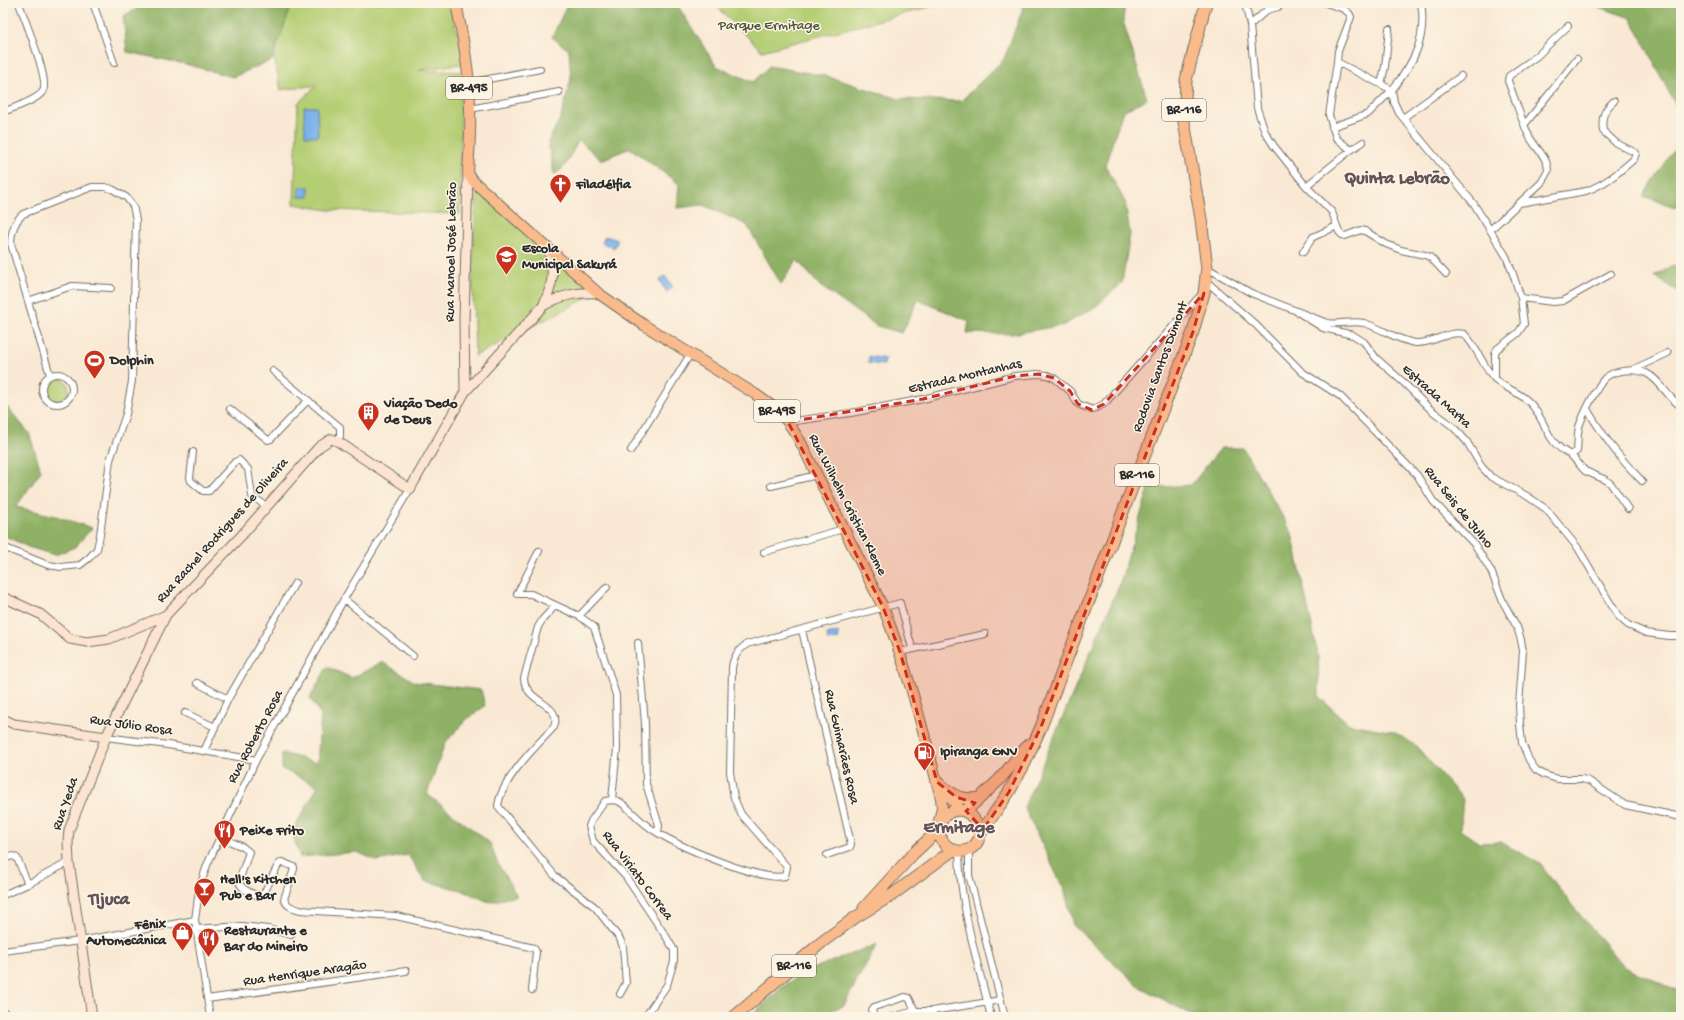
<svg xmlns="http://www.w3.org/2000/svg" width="1684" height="1020" font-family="'Gochi Hand',sans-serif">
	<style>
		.green { fill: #b4ce73; stroke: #707c4f }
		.forest { fill: #8fb165; stroke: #5d6e48 }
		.water { fill: #7eb2eb; stroke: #546e8b }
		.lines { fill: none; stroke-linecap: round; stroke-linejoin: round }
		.street-casing { stroke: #736e66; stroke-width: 8 }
		.secondary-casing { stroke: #736e66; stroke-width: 11 }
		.primary-casing { stroke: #736e66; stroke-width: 12 }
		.highway-casing { stroke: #736e66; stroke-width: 13 }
		.street { stroke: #fff; stroke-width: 6 }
		.secondary { stroke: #fde4d1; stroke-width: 9 }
		.primary { stroke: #fabb8c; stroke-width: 10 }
		.highway { stroke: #fabb8c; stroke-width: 11 }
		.marked { fill: #c8321e; fill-opacity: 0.2; stroke: #c8321e; stroke-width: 3; stroke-dasharray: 8 5; stroke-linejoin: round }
		.labels { text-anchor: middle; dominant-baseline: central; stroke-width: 3; stroke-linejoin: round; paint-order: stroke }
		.shield { fill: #fcf5e5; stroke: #6a6863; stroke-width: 1 }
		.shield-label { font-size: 13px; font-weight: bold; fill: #2b2b2b }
		.park-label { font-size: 14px; fill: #4d543d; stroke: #fcf5e5 }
		.poi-label { font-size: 14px; font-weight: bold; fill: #2b2b2b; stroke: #fcf5e5; text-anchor: start }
		.street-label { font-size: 14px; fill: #2b2b2b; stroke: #fcf5e5 }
		.district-label { font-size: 18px; font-weight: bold; fill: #625259; stroke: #fcf5e5 }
	</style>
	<rect width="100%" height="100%" fill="#fcf5e5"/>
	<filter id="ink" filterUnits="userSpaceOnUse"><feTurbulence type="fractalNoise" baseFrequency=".025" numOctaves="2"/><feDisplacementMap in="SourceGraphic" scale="8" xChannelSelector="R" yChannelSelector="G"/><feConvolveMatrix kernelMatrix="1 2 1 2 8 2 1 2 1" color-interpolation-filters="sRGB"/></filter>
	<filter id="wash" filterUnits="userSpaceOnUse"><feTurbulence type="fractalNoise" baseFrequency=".012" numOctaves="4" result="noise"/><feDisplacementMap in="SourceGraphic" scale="16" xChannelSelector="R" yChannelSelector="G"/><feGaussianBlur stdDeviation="0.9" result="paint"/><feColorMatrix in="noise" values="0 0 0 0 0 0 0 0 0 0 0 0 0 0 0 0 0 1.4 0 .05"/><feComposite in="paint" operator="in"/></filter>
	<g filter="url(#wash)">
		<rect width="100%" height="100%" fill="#f9e9d4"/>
		<path class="green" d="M262,3H449L466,63L419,70L461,72L460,214L328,210L294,204L298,103L317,85L281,90Z
			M713,3H945L762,51Z
			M477,185L524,227L602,290L475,356L472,267Z
			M45 390a12 12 0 1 1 24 0a12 12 0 1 1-24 0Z"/>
		<path class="forest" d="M148,3H292L272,60L233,77L185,64L127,52L123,16Z
			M568,3H676L716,66L753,82L769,66L826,76L899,99L961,101L1004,59L1025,3H1125L1123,21L1147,99L1123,111L1105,165L1125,202L1130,234L1122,283L1095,307L1064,325L1012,334L967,333L969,321L918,300L902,333L877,326L820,286L797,260L781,284L747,225L703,205L677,208L679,184L630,148L601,160L579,140L564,167L554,175L548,142L561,117L571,79L569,50L552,37Z
			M1587,3H1681V116L1631,18Z
			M1681,140V209L1643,196Z
			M1681,262V294L1654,276Z
			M3,402L29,433L41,471L16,507L56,516L92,528L75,547L55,555L28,547L3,535Z
			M1221,448H1243L1292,533L1318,655L1319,697L1349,724L1394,732L1415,745L1463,799L1460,830L1479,843L1500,842L1540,863L1570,903L1624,967L1681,992V1017H1196L1140,987L1073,925L1065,892L1024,807L1119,586L1149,488L1191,485Z
			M382,662L415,682L481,690L485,706L466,720L445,743L427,794L490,843L497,862L517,896L489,902L461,890L425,881L408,855L377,861L357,852L300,857L292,832L318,786L282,769V753L317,763L321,715L310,698L327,667L352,678Z
			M877,944L844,1005L822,1015V1017H750L781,988L804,972Z"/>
		<path class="water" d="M304,107H317L318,136H305Z
			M299,187H309V197H299Z
			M605,236L618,240L614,248L602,243Z
			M665,276L673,287L667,292L659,281Z
			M869,356L885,359L884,365L868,363Z
			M838,632L839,639L828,641L827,635Z"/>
	</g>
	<g filter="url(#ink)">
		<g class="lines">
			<defs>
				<path id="street" d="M93,3L114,63
					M1245,3L1250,25L1257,108L1265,132L1274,146L1306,186L1332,212L1339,232L1342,235L1345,236L1361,230L1365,231L1386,244L1401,250L1425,255L1430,257L1446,274
					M1326,3C1335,6 1348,8 1351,17L1338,51L1337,62L1392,90L1368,114L1332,127
					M1421,3C1427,38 1414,63 1392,90L1394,102L1399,113L1474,204L1506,256L1513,274L1521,298L1524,324L1518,333L1497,349L1495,353V379
					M1250,25L1267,10L1278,7
					M1337,62L1329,115L1336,138L1351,150
					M468,83L540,69
					M1381,84L1385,67L1389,29
					M470,109L559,92
					M3,112C13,108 38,100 43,91C50,80 24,18 19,3
					M1403,118L1461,76
					M1525,124L1577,59
					M1306,186L1351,150L1363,142
					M1520,203L1586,191C1606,184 1619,172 1634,159L1636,153L1616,143L1603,131C1601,117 1604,110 1614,101
					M1490,230L1541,183L1548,171C1548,157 1535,148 1529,136C1521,119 1515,99 1508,81L1509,76L1537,56L1568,26
					M1303,252L1313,237L1337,226
					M1207,268L1251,293L1327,323C1339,325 1352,320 1364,323C1382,328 1397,341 1416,343C1433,344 1448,330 1464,334C1477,346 1482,366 1495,379C1505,389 1520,392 1530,403C1547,421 1545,443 1571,455
					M1206,281L1256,325L1302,372L1340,396L1417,475L1433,501L1475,545L1491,571L1503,602L1517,627L1521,640L1523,651L1519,705L1520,724L1522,743L1529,760L1536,770L1545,775L1557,779H1582L1589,781L1625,805L1681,817
					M1521,298L1553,302L1563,301L1611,274
					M28,301L72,286L111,288
					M1296,311L1323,328L1353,335L1364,342L1376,358L1403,382L1430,409L1451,425L1460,434L1467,442L1481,466L1491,477L1527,496L1546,509L1578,548L1609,601L1619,617L1628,625L1646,633L1669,636H1681
					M1632,370L1668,353
					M273,371L340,427V436L337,441
					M42 389a15 15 0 1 1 30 0a15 15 0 1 1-30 0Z
					M230,409L268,440L271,439L308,400
					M1587,409C1604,437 1619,458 1642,481
					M788,422L851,413L923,399L1015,376L1038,374L1047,375L1054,378L1070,391L1078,404L1092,410L1104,404L1201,295
					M631,450L691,353
					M193,452L190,478L191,481L203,491H209L235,462L239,460L248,469L252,496L266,506
					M1571,455L1577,451C1578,443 1577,435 1579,427C1582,417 1597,386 1605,378C1614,370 1635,368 1646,373C1661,380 1667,398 1681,406
					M1571,455L1585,471L1606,480L1611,484L1628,509
					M771,486L817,475
					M3,547L48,565L61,567L80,565L89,558L97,549L100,535L110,460L126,414L132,381L136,220L133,206L126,197L112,189L105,187H92L23,214C14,222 11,232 11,244L50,375
					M539,551L517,594H531L579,616L594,627L616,695L617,748L612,800
					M764,552L843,529
					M344,599L413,656
					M555,606L543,619L538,627L524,678C525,704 563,702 554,727C536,746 501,780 498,806L555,876L595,907L620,939L623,947L626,983L620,994
					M579,616L607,587
					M802,630L851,844L850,847L827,855
					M638,643L645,723L646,784L659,825L658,833
					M900,652L985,634
					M197,683L228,699
					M185,713L215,727
					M106,737L168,745L256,760
					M204,751L228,699L295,583
					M220,837L243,847L249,852L239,881C240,889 251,893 258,896L264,893L278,865L282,862L294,867V869L284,899C287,907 294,908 300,910L396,916L534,948L536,952L532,990
					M969,850V875L1005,1017
					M959,852C960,908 978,963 991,1017
					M3,859L13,856L17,858L28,884
					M3,895L28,884L69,862
					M195,929L242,926L268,929L291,935
					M3,951L80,941L195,920
					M207,999L406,971
					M210,1017L195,920L199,890L207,865L256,760L344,599L410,489
					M645,1017L667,985L674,961V950L667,938L626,877L593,841L589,826L591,821L605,801C610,800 615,799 620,802C625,805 629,810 634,814C641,821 649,828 658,833C681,847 761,882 785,876L787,867L741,814L734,798L730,772L732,668C733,657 738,650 747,644L900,603L912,648
					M874,1017L872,1010L874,1007L905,997L909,998L915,1011
					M892,1017L915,1011H932L1001,1000"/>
				<path id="secondary" d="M543,306C553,284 555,273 549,250
					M465,392L543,306C561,295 577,292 598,293
					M3,597L40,614L70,639L87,642L109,639L166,615L241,536L319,447L328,441L332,439L337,441L410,489L465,392L464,320L468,174
					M3,719L14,724L106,737
					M3,1013L7,1017
					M92,1017L69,862L68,842L69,830L106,737L166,615"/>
				<path id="primary" d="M456,3C463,38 470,74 470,109C471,131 469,153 468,174L473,181L598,293L644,325L755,394L772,406L788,422L800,441L883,607C908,669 924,734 941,798L942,808L938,825
					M942,789L961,810"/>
				<path id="highway" d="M937,782C953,794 959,801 980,798
					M956,810C964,810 969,812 974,819C992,841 963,864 944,843C933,830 941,814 956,810Z
					M966,811L999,780L1029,744
					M980,834L1009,792L1025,763L1041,727L1134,483L1193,332L1204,293L1207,268L1201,219L1184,122L1186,80L1206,3
					M864,908L913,854L931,837L938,827
					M734,1017L822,942L856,917L892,895L953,850"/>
			</defs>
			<use href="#street" class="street-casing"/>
			<use href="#secondary" class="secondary-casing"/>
			<use href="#primary" class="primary-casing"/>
			<use href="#highway" class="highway-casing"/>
			<use href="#street" class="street"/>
			<use href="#secondary" class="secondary"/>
			<use href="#primary" class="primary"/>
			<use href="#highway" class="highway"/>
		</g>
	</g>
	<path class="marked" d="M1204,293L1193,332L1041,727L1009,792L980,834L979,825L966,811L975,803L956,797L937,782L900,652L883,607L788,422L923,399L1015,376L1038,374L1054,378L1070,391L1078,404L1092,410L1104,404Z"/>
	<defs>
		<symbol id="church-pin" viewBox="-11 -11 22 30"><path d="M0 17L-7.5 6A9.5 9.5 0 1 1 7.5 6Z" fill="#c8321e" stroke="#fcf5e5"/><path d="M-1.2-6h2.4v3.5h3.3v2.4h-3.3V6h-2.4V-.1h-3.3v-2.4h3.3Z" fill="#fff"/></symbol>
		<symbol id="school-pin" viewBox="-11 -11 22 30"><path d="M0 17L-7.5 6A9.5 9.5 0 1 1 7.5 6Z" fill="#c8321e" stroke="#fcf5e5"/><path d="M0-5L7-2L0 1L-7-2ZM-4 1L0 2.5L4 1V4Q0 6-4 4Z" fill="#fff"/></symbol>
		<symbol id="stadium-pin" viewBox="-11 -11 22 30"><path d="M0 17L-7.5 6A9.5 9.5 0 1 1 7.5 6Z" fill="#c8321e" stroke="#fcf5e5"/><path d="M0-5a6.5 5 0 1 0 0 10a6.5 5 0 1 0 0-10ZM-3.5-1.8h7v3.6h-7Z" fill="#fff"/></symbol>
		<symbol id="building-pin" viewBox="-11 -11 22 30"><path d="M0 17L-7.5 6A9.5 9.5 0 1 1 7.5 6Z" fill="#c8321e" stroke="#fcf5e5"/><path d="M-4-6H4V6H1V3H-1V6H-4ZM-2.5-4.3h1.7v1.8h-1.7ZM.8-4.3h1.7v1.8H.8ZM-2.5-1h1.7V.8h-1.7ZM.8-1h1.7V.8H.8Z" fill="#fff"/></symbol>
		<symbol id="fuel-pin" viewBox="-11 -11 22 30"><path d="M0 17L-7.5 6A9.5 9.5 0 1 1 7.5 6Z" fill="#c8321e" stroke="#fcf5e5"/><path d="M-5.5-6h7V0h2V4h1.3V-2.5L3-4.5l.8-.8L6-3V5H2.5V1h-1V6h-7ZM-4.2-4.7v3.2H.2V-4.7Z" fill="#fff"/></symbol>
		<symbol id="restaurant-pin" viewBox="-11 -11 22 30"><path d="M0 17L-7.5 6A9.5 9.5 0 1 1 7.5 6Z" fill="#c8321e" stroke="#fcf5e5"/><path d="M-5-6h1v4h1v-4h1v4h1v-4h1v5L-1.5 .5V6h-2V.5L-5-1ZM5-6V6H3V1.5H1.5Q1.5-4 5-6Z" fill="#fff"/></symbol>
		<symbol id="bar-pin" viewBox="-11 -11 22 30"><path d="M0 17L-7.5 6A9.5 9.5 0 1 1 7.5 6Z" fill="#c8321e" stroke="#fcf5e5"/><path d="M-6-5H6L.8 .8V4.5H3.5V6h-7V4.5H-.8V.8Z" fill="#fff"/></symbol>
		<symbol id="shop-pin" viewBox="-11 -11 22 30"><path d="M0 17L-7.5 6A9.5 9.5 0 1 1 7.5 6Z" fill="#c8321e" stroke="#fcf5e5"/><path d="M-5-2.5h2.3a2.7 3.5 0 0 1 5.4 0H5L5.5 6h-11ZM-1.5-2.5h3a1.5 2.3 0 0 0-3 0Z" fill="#fff"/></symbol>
	</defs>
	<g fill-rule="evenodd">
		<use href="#church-pin" x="548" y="172" width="25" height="34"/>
		<use href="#school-pin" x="494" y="244" width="25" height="34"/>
		<use href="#stadium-pin" x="82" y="348" width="25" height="34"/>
		<use href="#building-pin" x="356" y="400" width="25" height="34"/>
		<use href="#fuel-pin" x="912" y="740" width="25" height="34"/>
		<use href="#restaurant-pin" x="212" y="818" width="25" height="34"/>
		<use href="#bar-pin" x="192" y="876" width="25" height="34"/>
		<use href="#shop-pin" x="170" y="920" width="25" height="34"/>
		<use href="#restaurant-pin" x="196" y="926" width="25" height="34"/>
	</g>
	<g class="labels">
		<g class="shield">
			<rect x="446" y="77" width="46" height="22" rx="3"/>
			<rect x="1162" y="99" width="44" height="22" rx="3"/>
			<rect x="754" y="400" width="46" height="22" rx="3"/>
			<rect x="1115" y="464" width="44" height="22" rx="3"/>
			<rect x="772" y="955" width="44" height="22" rx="3"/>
		</g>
		<g class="shield-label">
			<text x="469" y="88">BR-495</text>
			<text x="1184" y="110">BR-116</text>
			<text x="777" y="411">BR-495</text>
			<text x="1137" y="475">BR-116</text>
			<text x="794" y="966">BR-116</text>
		</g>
		<g class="park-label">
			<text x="769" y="26">Parque Ermitage</text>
		</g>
		<g class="poi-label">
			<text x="576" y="185">Filadélfia</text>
			<text x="522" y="249">Escola<tspan x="522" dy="16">Municipal Sakurá</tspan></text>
			<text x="110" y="361">Dolphin</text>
			<text x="384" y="404">Viação Dedo<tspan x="384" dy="16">de Deus</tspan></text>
			<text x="940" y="752">Ipiranga GNV</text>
			<text x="240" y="831">Peixe Frito</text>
			<text x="220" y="880">Hell's Kitchen<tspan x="220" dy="16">Pub e Bar</tspan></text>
			<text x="166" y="925" text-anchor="end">Fênix<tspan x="166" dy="16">Automecânica</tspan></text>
			<text x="224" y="931">Restaurante e<tspan x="224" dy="16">Bar do Mineiro</tspan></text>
		</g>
		<g class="street-label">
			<text transform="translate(452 252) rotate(-89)">Rua Manoel José Lebrão</text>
			<text transform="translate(1161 367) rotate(-70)">Rodovia Santos Dumont</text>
			<text transform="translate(965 377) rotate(-13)">Estrada Montanhas</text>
			<text transform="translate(1436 397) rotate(42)">Estrada Marta</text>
			<text transform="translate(847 505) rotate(63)">Rua Wilhelm Cristian Kleme</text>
			<text transform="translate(1458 508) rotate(51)">Rua Seis de Julho</text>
			<text transform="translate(223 531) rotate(-48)">Rua Rachel Rodrigues de Oliveira</text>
			<text transform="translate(131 726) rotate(8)">Rua Júlio Rosa</text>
			<text transform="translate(256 737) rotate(-62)">Rua Roberto Rosa</text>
			<text transform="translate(841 747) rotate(77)">Rua Guimarães Rosa</text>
			<text transform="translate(66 804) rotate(-71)">Rua Yeda</text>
			<text transform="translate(637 876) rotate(53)">Rua Viriato Correa</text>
			<text transform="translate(305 974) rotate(-8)">Rua Henrique Aragão</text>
		</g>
		<g class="district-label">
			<text x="1397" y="179">Quinta Lebrão</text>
			<text x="959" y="828">Ermitage</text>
			<text x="109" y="900">TIjuca</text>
		</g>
	</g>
	<rect width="1684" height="1020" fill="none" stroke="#fcf5e5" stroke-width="16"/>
</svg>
